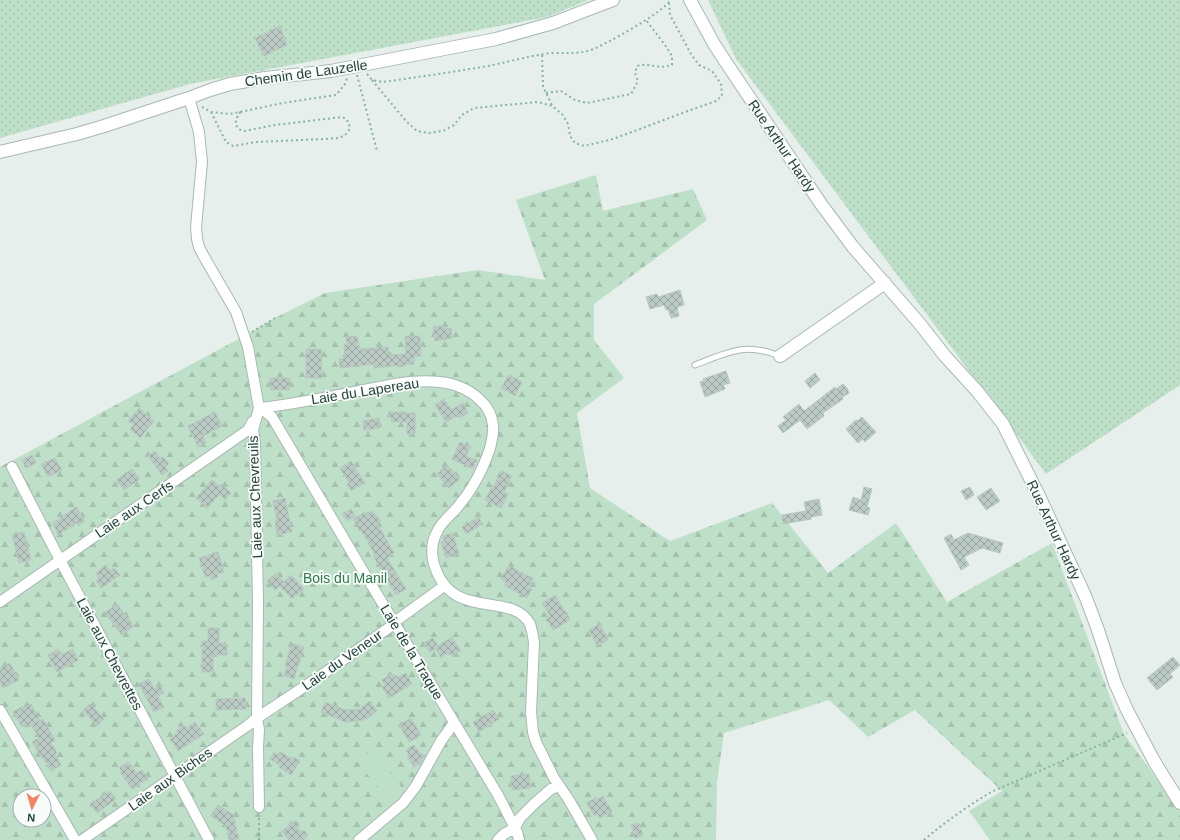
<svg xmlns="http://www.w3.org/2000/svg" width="1180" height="840" font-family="Helvetica,sans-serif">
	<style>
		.grass { fill: url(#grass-dots) }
		.forest { fill: url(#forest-firs); fill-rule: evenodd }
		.park { fill: #bfe0c8 }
		.building { fill: url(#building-cross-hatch); stroke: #b8c9c2 }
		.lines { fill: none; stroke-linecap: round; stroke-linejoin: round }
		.service-casing { stroke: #a8b8b2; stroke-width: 7 }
		.minor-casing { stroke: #a8b8b2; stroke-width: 12 }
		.tertiary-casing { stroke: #a8b8b2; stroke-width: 14 }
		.path { stroke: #86b3a5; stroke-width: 2; stroke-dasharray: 2 3; stroke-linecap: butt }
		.service { stroke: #fff; stroke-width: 5 }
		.minor { stroke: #fff; stroke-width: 10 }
		.tertiary { stroke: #fff; stroke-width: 12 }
		.labels { text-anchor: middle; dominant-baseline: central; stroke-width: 3.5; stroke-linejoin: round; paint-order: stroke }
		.street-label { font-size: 14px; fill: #24423a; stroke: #f7fbf9 }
		.park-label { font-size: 14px; fill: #2d7a4b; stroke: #f7fbf9 }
	</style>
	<defs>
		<pattern id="grass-dots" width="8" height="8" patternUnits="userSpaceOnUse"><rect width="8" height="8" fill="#bfe0c8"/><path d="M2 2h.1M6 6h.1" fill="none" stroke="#a4c1ad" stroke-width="1.8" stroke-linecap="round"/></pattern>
		<pattern id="forest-firs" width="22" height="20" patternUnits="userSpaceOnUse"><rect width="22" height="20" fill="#bfe0c8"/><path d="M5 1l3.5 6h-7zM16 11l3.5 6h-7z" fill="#a4c1ad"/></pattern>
		<pattern id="building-cross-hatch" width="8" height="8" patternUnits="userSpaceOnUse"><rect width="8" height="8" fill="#bbcac4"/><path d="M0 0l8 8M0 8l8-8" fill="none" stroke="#98a6a0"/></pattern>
	</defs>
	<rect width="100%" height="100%" fill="#e6efeb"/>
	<path class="grass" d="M0,0H589L547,17L190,84L0,138Z
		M708,0H1180V385L1046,474L736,59Z"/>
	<path class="forest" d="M596,175L603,211L693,189L707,220L594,304V340L624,378L577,413L590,488L670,541L772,503L828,573L896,523L947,602L1052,543L1124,734L1180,811V840H990L969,811L1002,791L915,710L868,737L829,700L724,733L717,782L716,840H0V467L246,335L275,318L325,293L478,270L545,280L516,200ZM20,796H44V820H20Z"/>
	<path class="park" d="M372,750L403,789L388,800L357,761Z"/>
	<path class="building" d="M280,26L287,45L264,56L255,38Z
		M680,290L684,305L677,307L679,316L671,318L668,309L666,310L664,305L650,309L646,297L657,294L658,297Z
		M444,326L445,329L451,328L452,338L435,341L433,327Z
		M357,336L359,349L388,347L389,355L406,354L405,336H420L421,356L414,357V364L374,368V364L340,368L339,359L345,358L344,345L347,344L346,337Z
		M306,349H321L322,378H306Z
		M726,371L730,383L723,385L725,389L705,397L700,382L704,381L703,379Z
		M815,373L820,380L810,388L805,381Z
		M509,375L522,382L515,396L501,388Z
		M270,378H290V390H270Z
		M843,384L847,388L849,393L842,397L843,399L823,413L824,416L807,429L800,420L783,433L778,426L786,420L783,417L799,404L804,411L835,387L836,389Z
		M444,399L451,410L463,403L468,413L460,418L458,415L446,422L435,405Z
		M139,408L154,421L140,438L130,429L134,425L128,421Z
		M215,412L222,426L203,436L206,443L198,447L188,426Z
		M388,412H405V413H415V434H407V422H392Z
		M862,417L876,432L865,442L863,439L858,443L846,429L856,420L858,421Z
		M379,418L380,428L364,430L363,421Z
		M460,442L471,446L466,456L477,460L473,469L452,459Z
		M155,451L160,458L163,457L169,464L165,467L168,471L162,475L148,456Z
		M32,455L36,463L26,468L22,460Z
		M55,458L62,470L48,477L41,464Z
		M351,461L365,483L351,491L347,484L349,483L340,468Z
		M447,465L460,479L449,488L437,474Z
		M132,469L140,479L124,490L116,480Z
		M501,471L512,476L504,492L508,494L501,508L485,500L492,486H494Z
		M212,480L219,486L221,484L231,493L225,500L220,494L207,508L196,498Z
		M864,487L872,489L867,507L870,508L868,515L849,510L853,497L861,500Z
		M970,487L974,495L966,500L961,491Z
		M991,488L1000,501L986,510L977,497Z
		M285,498L292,532L277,535L275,520H277L273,501Z
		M819,499L822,515L811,517V519L783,524L782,515L806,511L804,502Z
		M76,507L85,521L78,526L77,523L58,535L53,523Z
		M351,509L355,516L347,521L343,513Z
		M372,511L381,521L377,523L394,553L387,558L406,589L396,595L373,556L375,555L361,530L360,531L353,519L365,512L366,515Z
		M478,517L483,524L466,534L462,527Z
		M24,532L31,560L19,563L12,535Z
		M453,533L459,554L446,558L441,542L444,541L443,536Z
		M968,533L1003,543L1000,553L982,548L964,557L969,565L961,570L944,538L951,534L954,540Z
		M218,552L224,572L217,574L218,577L211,580L210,576L205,577L199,558Z
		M106,565L110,571L114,568L120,575L101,588L96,581L99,578L96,573Z
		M509,565L520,572L533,578L528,587L532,589L527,598L505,586L506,583L501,579Z
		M276,573L284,582L291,575L304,589L292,599L280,586L275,590L267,581Z
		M555,595L570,620L553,630L546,619L550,616L542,603Z
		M117,604L134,626L122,635L105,613Z
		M600,624L608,640L597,646L589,630Z
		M208,628H219V643L227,644V655H213V672H202V641H208Z
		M452,637L461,651L453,655L446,654L441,658L436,649L430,652L424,643L433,638L438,646Z
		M294,644L304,647L294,679L284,676L287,666H285L291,646Z
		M58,649L61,655L73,649L78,660L57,672L48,655Z
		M1173,657L1180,665L1170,674L1173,677L1157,690L1147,678Z
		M10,663L19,680L3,688L0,684V668Z
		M406,673L412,684L389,698L382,687L385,686L382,680L391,674L399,677Z
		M149,679L154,689L160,686L164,693L158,696L164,707L154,712L139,684Z
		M245,698L246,709L216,710V699Z
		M370,701L377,711L365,720L345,722L321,712L325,702L345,710L360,709Z
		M31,704L40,721L43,719L55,740L51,743L57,753L55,754L61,765L51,771L32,742L39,738L32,726L26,725L22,727L13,712L23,706L24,708Z
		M90,704L104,719L97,726L83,710Z
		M493,710L499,719L479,732L473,722Z
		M411,718L421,735L409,742L399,725Z
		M195,722L204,734L178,751L170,739L178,733L176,731L184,725L186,728Z
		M414,745L421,754L426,755L421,761V763L414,767L407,756L409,755L406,750Z
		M274,752L279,755L281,752L292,759L293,757L300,761L291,775L279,767L280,765L270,759Z
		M128,762L130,765H131L137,773L142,770L148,779L132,789L120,772L122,771L119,768Z
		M529,774L530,788L512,790L511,776Z
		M110,791L116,799L97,813L90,804Z
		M603,796L612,811L600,818L597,814L594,816L587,803L596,797L598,799Z
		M218,805L233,815L239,840H229L226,826L211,816Z
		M296,820L299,824L298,831H305L307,834V837L303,840H289L282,831Z
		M639,823L643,836L635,838L631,825Z"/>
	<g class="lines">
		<defs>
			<path id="service" d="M695,365C729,352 744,342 780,356"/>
			<path id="minor" d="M189,98L199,132L202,162L196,227L197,239L199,247L203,255L236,312L248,347L259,408L253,430L255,443L258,603L257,718L259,730L258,747L259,807
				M259,408C296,404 333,396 369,389C394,384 422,378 447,383C458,385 471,391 479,399C487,406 492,414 493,425C495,449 475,486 460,504C453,514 442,520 437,532C432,541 431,553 434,564C451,623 512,590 530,624C532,630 533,636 534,642L531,712L533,732L536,742L554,778L569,800L592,840
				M259,408L267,413L272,417L363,571L498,795L517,832L519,840
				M12,467L60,560L209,840
				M0,602L248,430L253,421
				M0,710L75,840
				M82,840L247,726L257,718L313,681L390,627L394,621L400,618L444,586
				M359,840L403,803L410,794L416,786L441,741L454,723
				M498,840L504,834L515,828L520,818L534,804L551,789L559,786"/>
			<path id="tertiary" d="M690,0L714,44L725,61L821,204L853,247L920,324L945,356L977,391L1003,424L1041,500L1086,598L1098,630L1115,683L1127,710L1154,761L1180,803
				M0,152L77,134L104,126L189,98L210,90L230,84L265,78L331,71L496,39L553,23L613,0
				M780,356L885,283"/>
		</defs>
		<use href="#service" class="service-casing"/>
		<use href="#minor" class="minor-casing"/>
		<use href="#tertiary" class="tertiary-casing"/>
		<path class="path" d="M542,55L543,87L552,105
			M367,74L372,80L383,82C418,77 453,72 488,66C503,63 518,59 533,56C540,55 547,53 554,53C567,53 578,54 591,50C603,46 666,11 670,0
			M357,75L377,151
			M372,80L406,121L417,131L428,133L443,131L454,125L462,115L474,108L538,102L552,106L562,114L568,124L570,136L575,143L584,146L613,139L688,111L716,101L722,96L721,84L712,71L699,65L691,54L670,15L669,3
			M546,93L561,91L575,100L587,103L631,94L638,81L635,73L637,66C650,62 657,70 672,65V56L665,45L646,20
			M202,107L211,112L230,114L283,103L336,95L345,84L347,78
			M211,112L226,142L233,146L256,142L325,139L339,138L345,135L350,129C349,123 348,119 342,117L275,125L244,131L238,129C234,121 236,119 241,111
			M252,332L275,318
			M259,840V816
			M924,840C945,822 968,806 991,792L1127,733"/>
		<use href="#service" class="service"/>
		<use href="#minor" class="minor"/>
		<use href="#tertiary" class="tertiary"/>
	</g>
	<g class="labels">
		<g class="street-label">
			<text transform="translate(306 73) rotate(-8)">Chemin de Lauzelle</text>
			<text transform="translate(782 146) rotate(56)">Rue Arthur Hardy</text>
			<text transform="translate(365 391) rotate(-9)">Laie du Lapereau</text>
			<text transform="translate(255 497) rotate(-92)">Laie aux Chevreuils</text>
			<text transform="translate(134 509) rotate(-34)">Laie aux Cerfs</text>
			<text transform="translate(1054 530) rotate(65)">Rue Arthur Hardy</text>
			<text transform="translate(412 652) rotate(59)">Laie de la Traque</text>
			<text transform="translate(110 654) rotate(62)">Laie aux Chevrettes</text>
			<text transform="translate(342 660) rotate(-35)">Laie du Veneur</text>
			<text transform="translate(170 779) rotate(-35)">Laie aux Biches</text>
		</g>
		<g class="park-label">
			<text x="345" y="578">Bois du Manil</text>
		</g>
	</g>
	<g transform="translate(32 808) rotate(185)"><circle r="19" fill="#f7fbf9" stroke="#a3b1ad"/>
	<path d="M0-3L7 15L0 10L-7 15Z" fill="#f4845f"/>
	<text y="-6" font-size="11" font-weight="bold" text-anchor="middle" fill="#24423a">N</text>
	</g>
</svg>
